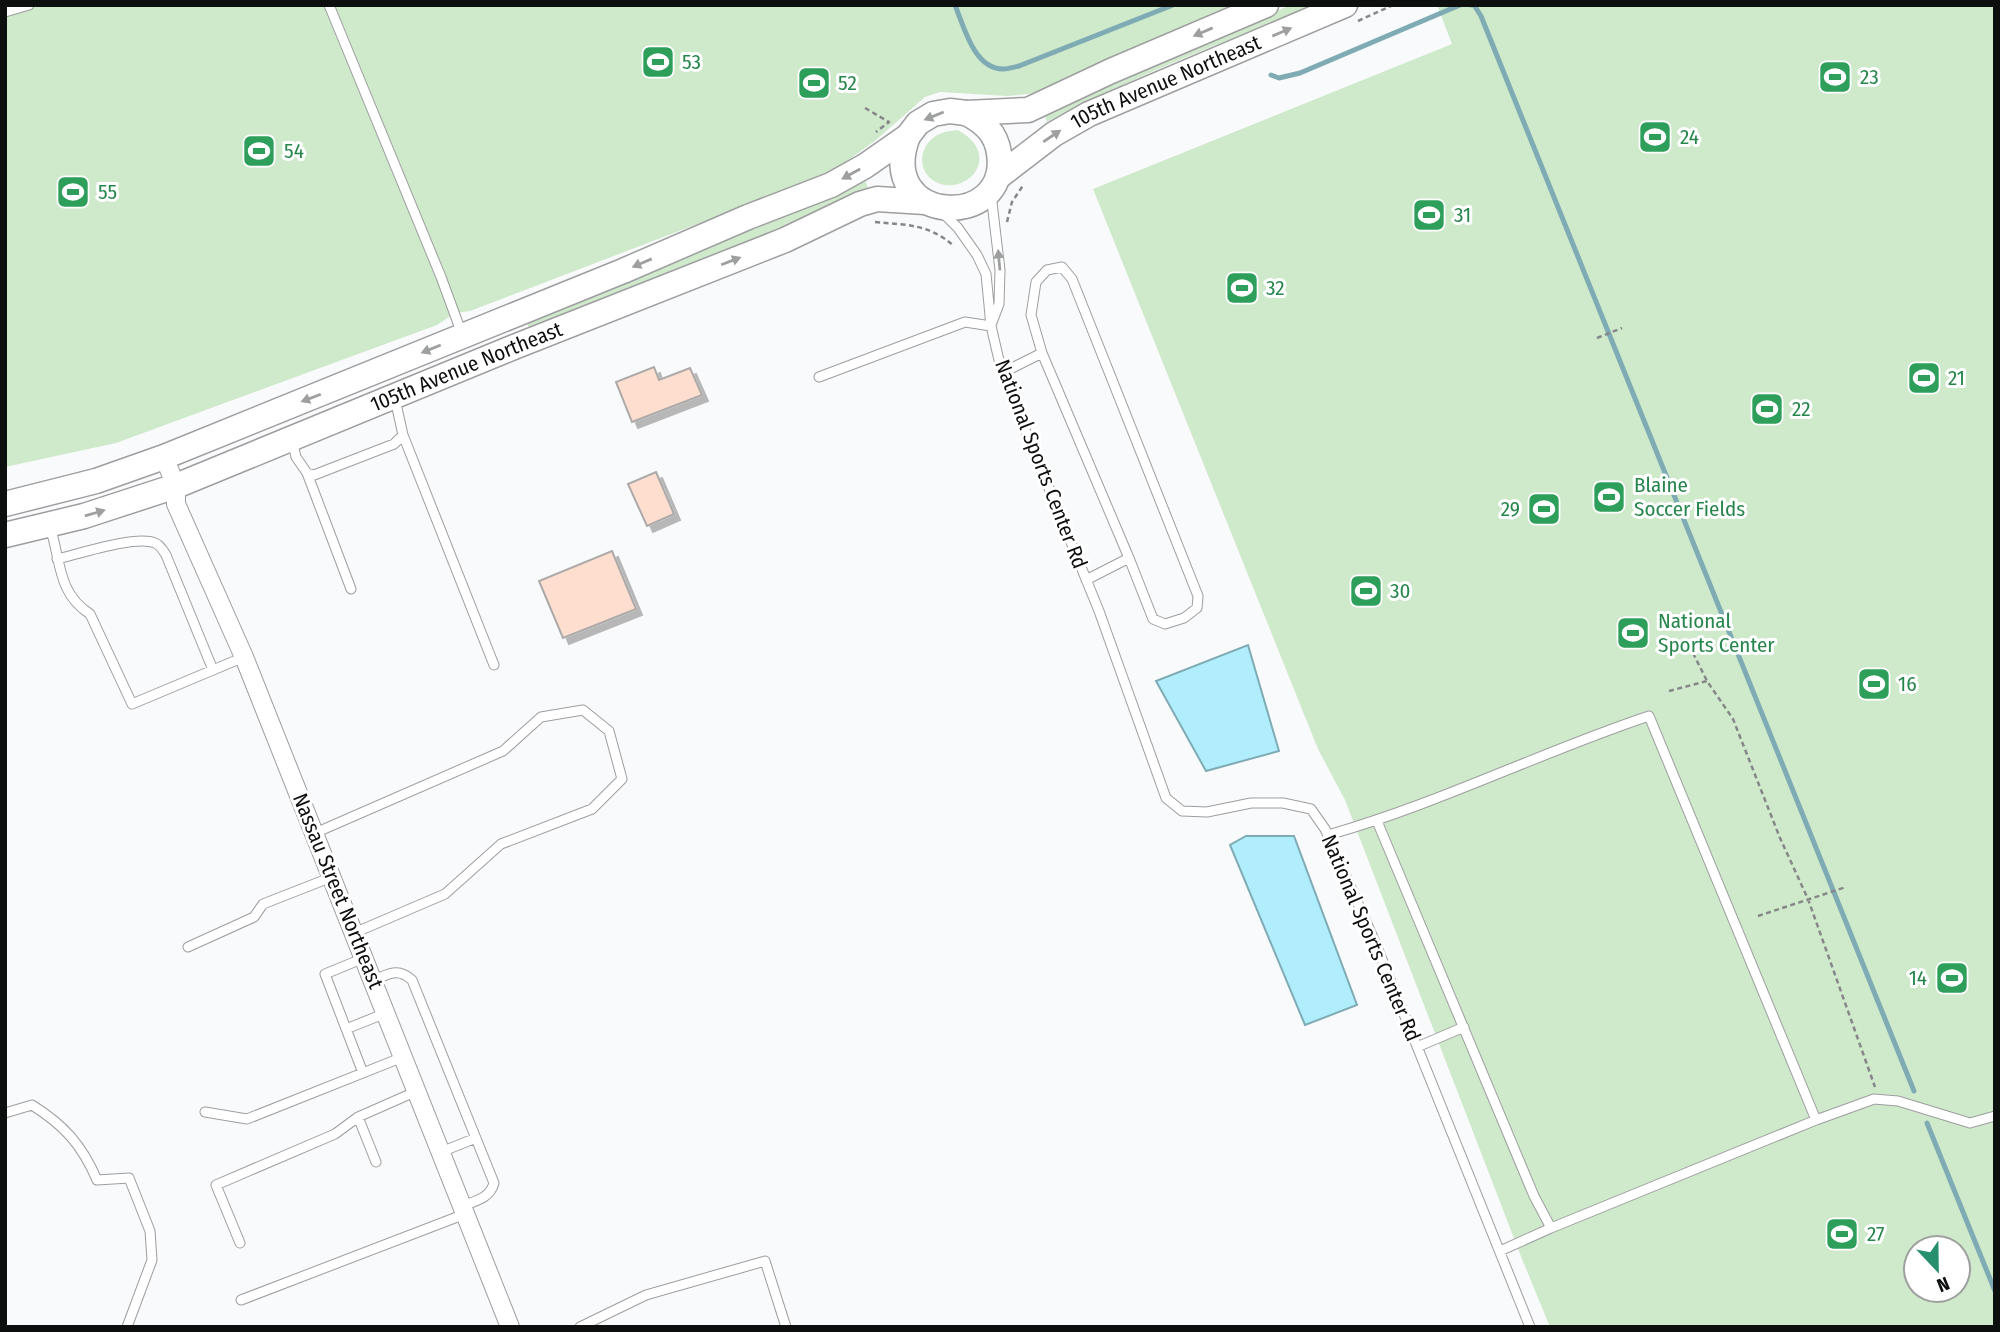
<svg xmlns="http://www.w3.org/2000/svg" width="2000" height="1332" font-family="'Fira Sans Condensed',sans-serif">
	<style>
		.green { fill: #cfe9cb; fill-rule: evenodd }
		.water { fill: #b0eefd; stroke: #7fabb5; stroke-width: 2 }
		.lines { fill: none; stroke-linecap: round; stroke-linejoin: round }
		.stream { stroke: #7fabb5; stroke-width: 5 }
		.building { fill: #fddecf; stroke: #acaaa9; stroke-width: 2; filter: url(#shadow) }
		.lane-casing { stroke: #9e9ea0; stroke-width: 11 }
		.street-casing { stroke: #9e9ea0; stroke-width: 20 }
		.secondary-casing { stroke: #9e9ea0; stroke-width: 27 }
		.path { stroke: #868788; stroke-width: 2.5; stroke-dasharray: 5 3.5; stroke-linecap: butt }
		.lane { stroke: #fff; stroke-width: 9 }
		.street { stroke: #fff; stroke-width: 18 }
		.secondary { stroke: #fff; stroke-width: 24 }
		.oneway { fill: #9e9f9f }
		.labels { text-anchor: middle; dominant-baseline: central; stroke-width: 6; stroke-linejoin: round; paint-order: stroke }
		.leisure-label { font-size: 21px; fill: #27864d; stroke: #fff; text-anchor: start }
		.street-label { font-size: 21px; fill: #0d0e0e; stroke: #fff }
	</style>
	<defs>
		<filter id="shadow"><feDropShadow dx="6" dy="6" stdDeviation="0" flood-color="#0004"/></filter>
	</defs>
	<rect width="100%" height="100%" fill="#f9fafb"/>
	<path class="green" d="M5,5H1266L1038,93L1008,96L940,92L925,97L876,140L836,169L815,179L470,311L455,313L437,325L116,443L5,467Z
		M1291,5H1315C1225,42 1132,76 1047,122L1045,117L1049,113L1150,64Z
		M1437,5H1995V1327H1550L1522,1259L1345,800L1318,749L1093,189L1452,44ZM1916,1248H1958V1290H1916Z
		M958,130C1009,159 957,204 929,177C915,162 924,139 942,133C947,131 953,131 958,130Z
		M865,180L868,188L737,247L529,328L527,323L812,205Z"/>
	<path class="water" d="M1248,645L1279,751L1206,771L1156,681Z
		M1246,836H1294L1357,1005L1305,1025L1230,845Z"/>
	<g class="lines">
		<path class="stream" d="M955,5C964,27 974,69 1003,69C1008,69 1014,67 1019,66L1173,5
			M1471,5H1474L1481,16L1914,1091
			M1271,75L1279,78L1300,73L1460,5
			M1927,1123L1995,1291"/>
	</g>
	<path class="building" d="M654,367L659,380L690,368L702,395L632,422L616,382Z
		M656,472L674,514L647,526L628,484Z
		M612,551L636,609L563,638L539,581Z"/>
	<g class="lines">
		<defs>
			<path id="lane" d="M329,5L441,277L462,334
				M5,12L29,5
				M943,213L958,228L977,255L986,274L991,326L1002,373L1099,611L1166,798L1182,811L1207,812L1251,803H1283L1311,809L1325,829L1375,942L1530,1327
				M991,325L999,304L1000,270L991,194
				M1002,373L1042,353L1031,315L1036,282L1047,270L1062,267L1072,279L1198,596L1197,608L1184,618L1165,624L1153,619L1129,558L1042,353
				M819,377L965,322L991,326
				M403,435L494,665
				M292,440L296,457L307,473L314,475L394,444L403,435L395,399
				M307,473L351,589
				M50,527C61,560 57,593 90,614L132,704L244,657
				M57,559C79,554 135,535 155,543C160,545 163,550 166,555L213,670
				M1086,580L1129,558
				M1377,821L1534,1196L1551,1228
				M315,833L503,751L541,717L583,710L609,731L622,779L592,809L501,844L445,894L354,933
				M1328,835C1438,804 1541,752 1649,716L1816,1120L1551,1228L1500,1251
				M188,947L254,917L263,904L332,877
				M373,980C389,974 398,967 412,980L494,1183C490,1198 476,1201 462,1206
				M346,1029L386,1013
				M1417,1047L1464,1027
				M363,1073L325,974L364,958
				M205,1112L247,1119L403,1057
				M5,1113L32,1105C64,1125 82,1145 97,1180L129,1178L150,1231L152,1260L127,1327
				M358,1117L376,1162
				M1816,1120L1874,1099L1898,1101L1970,1123L1995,1116
				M441,1152L476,1138
				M240,1243L216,1185L335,1134L358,1117L417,1091
				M241,1300L465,1214
				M580,1327L646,1295L765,1261L786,1327"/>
			<path id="street" d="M164,457L176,486V504L244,657L510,1327"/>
			<g id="secondary">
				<path d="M908,136C874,225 1011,232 999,153C996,133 984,122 966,113"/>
				<path id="s1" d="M998,177L1054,134L1089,114L1345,5"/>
				<path d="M5,504L96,481L164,457L623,271L748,217L831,185L865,166L908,136L918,123L933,114L950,111L966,113L1028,110L1111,71L1266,5"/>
				<path id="s2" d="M5,535L84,516L176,486L514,347L785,240L860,204L877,199L925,202"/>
			</g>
		</defs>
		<use href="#lane" class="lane-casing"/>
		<use href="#street" class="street-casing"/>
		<use href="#secondary" class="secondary-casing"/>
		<path class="path" d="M1358,21L1393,5
			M865,108L889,122L876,132
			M875,222C907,225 929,224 954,246
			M1007,222L1012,202L1024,184
			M1597,338L1622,328
			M1693,653L1707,681L1733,719L1780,838L1808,899L1875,1087
			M1669,691L1707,681
			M1758,916L1846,887"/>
		<use href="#lane" class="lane"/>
		<use href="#street" class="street"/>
		<use href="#secondary" class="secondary"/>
	</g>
	<defs><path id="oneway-solid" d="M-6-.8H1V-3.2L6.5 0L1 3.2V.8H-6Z" transform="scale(1.75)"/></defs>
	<g class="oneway">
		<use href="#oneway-solid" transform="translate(1203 32) rotate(157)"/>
		<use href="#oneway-solid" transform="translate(1282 32) rotate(-23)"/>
		<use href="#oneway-solid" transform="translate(934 116) rotate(158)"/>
		<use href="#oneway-solid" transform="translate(1052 136) rotate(-34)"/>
		<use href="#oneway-solid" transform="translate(851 174) rotate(151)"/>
		<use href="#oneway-solid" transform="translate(999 260) rotate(-95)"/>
		<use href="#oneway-solid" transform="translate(731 261) rotate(-21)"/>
		<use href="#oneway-solid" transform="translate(642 263) rotate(157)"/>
		<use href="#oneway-solid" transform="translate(431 349) rotate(158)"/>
		<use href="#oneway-solid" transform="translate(311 398) rotate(159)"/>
		<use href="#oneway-solid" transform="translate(95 513) rotate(-16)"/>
	</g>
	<defs>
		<symbol id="stadium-square" viewBox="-11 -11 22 22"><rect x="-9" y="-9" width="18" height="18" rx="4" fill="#2e9e5b" stroke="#fff"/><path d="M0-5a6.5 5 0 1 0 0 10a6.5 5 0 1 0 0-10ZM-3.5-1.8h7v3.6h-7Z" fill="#fff"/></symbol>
	</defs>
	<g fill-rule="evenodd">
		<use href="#stadium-square" x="639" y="43" width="38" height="38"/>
		<use href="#stadium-square" x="1816" y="58" width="38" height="38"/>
		<use href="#stadium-square" x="795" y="64" width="38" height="38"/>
		<use href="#stadium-square" x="1636" y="118" width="38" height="38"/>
		<use href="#stadium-square" x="240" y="132" width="38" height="38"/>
		<use href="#stadium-square" x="54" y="173" width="38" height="38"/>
		<use href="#stadium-square" x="1410" y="196" width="38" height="38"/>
		<use href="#stadium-square" x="1223" y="269" width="38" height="38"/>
		<use href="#stadium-square" x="1905" y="359" width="38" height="38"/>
		<use href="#stadium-square" x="1748" y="390" width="38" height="38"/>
		<use href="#stadium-square" x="1590" y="478" width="38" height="38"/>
		<use href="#stadium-square" x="1525" y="490" width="38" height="38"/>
		<use href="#stadium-square" x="1347" y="572" width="38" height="38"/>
		<use href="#stadium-square" x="1614" y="614" width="38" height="38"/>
		<use href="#stadium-square" x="1855" y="665" width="38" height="38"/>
		<use href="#stadium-square" x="1933" y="959" width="38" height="38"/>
		<use href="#stadium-square" x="1823" y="1215" width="38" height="38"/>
	</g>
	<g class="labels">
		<g class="leisure-label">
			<text x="682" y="62">53</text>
			<text x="1860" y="77">23</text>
			<text x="838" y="83">52</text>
			<text x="1680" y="137">24</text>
			<text x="284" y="151">54</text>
			<text x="98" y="192">55</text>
			<text x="1454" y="215">31</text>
			<text x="1266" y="288">32</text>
			<text x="1948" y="378">21</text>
			<text x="1792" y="409">22</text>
			<text x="1634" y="485">Blaine<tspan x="1634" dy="24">Soccer Fields</tspan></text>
			<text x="1520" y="509" text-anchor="end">29</text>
			<text x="1390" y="591">30</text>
			<text x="1658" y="621">National<tspan x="1658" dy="24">Sports Center</tspan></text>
			<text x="1898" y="684">16</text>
			<text x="1927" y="978" text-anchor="end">14</text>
			<text x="1867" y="1234">27</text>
		</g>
		<g class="street-label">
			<text stroke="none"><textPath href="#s1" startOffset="194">105th Avenue Northeast</textPath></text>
			<text stroke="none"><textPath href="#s2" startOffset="492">105th Avenue Northeast</textPath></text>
			<text transform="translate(1041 464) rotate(69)">National Sports Center Rd</text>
			<text transform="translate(338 891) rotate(68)">Nassau Street Northeast</text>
			<text transform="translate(1371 938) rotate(67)">National Sports Center Rd</text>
		</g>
	</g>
	<rect width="2000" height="1332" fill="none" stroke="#0d0e0e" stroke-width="14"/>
	<g transform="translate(1937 1269) rotate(158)"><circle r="33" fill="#ffffff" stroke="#9e9f9f" stroke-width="2"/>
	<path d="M0-5L12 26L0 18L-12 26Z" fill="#26906e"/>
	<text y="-10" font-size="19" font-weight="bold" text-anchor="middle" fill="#0d0e0e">N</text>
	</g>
</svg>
